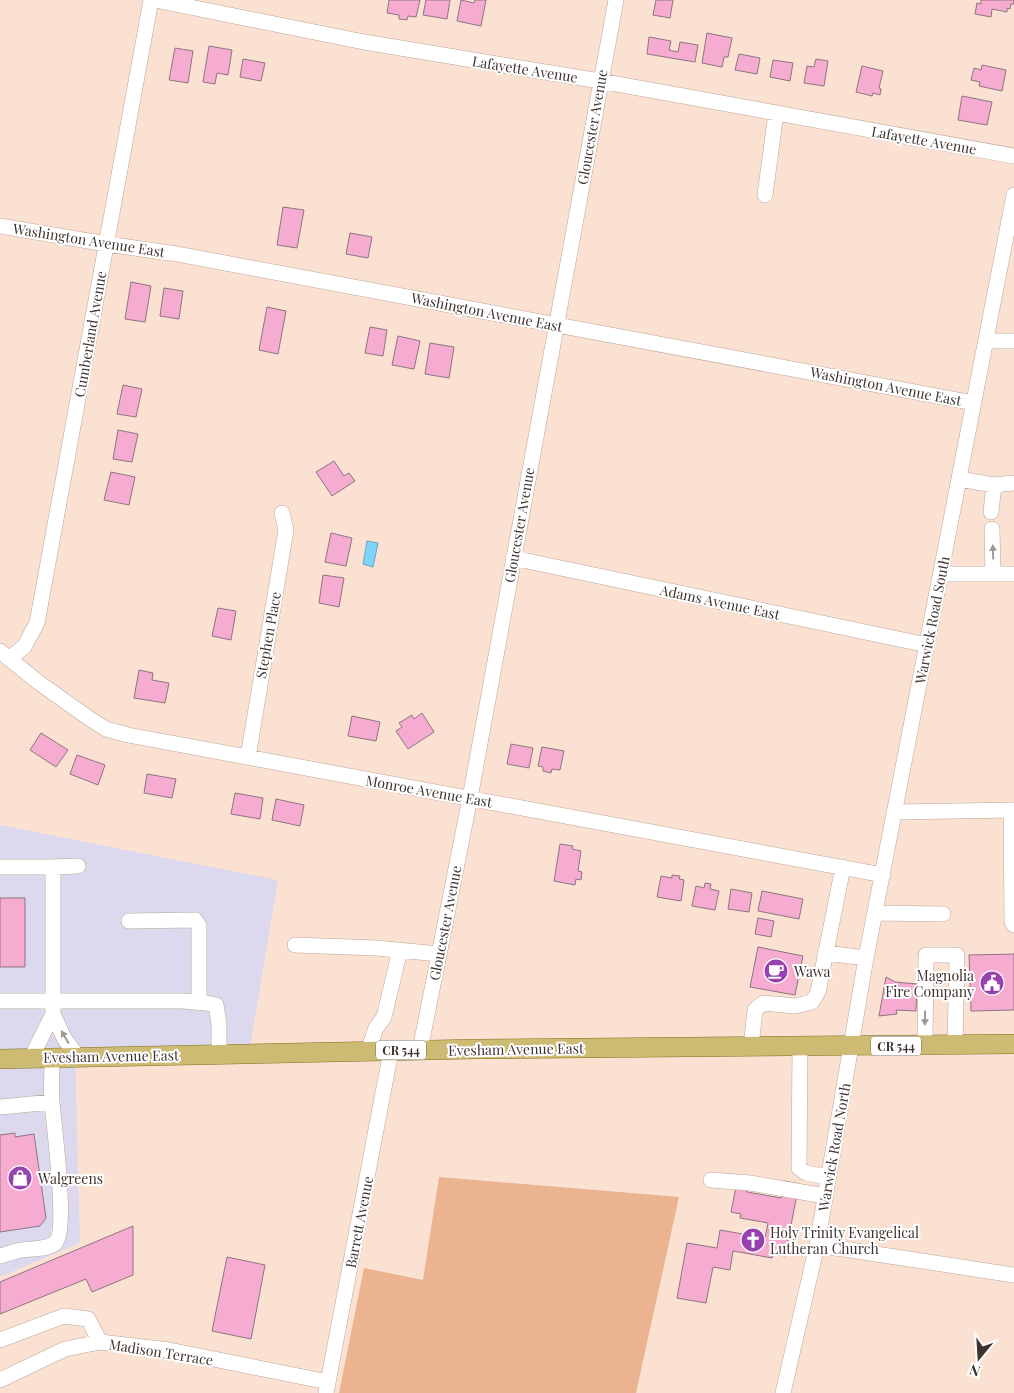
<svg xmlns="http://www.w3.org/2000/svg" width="1014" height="1393" font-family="'Playfair Display',serif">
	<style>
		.commercial { fill: #dcd9ef }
		.green { fill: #ecb391 }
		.water { fill: #7ed5f9; stroke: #6aa4bc }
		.building { fill: #f6acd0; stroke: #8d7580 }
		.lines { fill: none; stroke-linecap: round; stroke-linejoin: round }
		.minor-casing { stroke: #bda597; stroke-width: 16 }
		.major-casing { stroke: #856e1e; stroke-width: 20 }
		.minor { stroke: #fff; stroke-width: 15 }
		.major { stroke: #cdbb73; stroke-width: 19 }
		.oneway { fill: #9e9996 }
		.labels { text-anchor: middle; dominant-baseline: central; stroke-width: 4; stroke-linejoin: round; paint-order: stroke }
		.shield { fill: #fff; stroke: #77706d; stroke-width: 1 }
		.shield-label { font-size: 12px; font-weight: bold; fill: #3d332e }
		.street-label { font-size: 14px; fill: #3d332e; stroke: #fff }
		.poi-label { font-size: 14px; fill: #3d332e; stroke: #fff; text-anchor: start }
	</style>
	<rect width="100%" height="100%" fill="#fae1d2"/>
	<path class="commercial" d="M0,825L278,880L250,1047L75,1048L80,1243L0,1277Z"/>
	<path class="green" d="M439,1177L679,1197L636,1393H339L364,1268L423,1280Z"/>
	<path class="water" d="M367,541L378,543L373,567L363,564Z"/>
	<path class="building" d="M389,0H420L416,17L408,16L407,20L399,19V15L387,13Z
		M426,0H450L447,19L423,15Z
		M461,0L474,3L475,0H486L481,26L457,21Z
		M656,0H673L670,18L653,15Z
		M981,0H1014V4H1011L1010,9L1007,8V12L992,9L991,17L975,14L977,3L981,4Z
		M707,33L732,38L728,57H724L722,67L702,63Z
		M649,37L671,41L669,50L678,52L680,42L698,45L695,62L647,54Z
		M209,46L232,50L228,75L217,73L215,84L203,82Z
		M175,48L193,51L188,83L169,80Z
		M739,54L760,58L757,74L735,70Z
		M243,59L265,63L261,81L240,77Z
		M816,59L828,61L824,86L804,83L807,66L814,67Z
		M773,60L793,63L790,81L770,77Z
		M982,65L1006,70L1002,91L979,86L980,82L971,80L974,68L981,70Z
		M862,66L883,71L879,88L881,89L880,95L873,93L872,96L856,92Z
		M962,96L992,102L987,125L958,120Z
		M283,207L304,210L297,248L277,245Z
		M350,233L372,237L368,258L346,254Z
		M131,282L151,286L145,322L125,319Z
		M164,288L183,291L179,319L160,316Z
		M267,307L286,311L278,354L259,350Z
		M370,327L387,330L383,356L365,353Z
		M398,336L420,341L414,369L392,365Z
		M430,343L454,347L449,378L425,374Z
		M123,385L142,389L136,417L117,414Z
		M118,430L138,434L132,462L113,459Z
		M334,461L344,476L349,473L355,481L332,496L316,472Z
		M111,472L135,477L129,505L104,500Z
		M331,533L352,538L346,566L325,562Z
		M323,575L344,578L339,607L319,603Z
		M218,608L236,611L231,640L212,636Z
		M139,670L153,673L152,680L169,683L165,703L134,698Z
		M422,713L434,732L408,749L396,731L402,727L399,723L412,715L414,719Z
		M352,716L380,722L376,741L348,736Z
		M41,733L68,750L56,767L30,750Z
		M511,744L533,748L529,768L507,764Z
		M542,747L564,751L560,770L552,769L551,773L543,771V767L538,766Z
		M77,755L105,765L98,785L70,774Z
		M147,774L176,779L172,798L144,793Z
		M235,793L263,798L260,819L231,814Z
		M276,799L304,805L300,826L272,820Z
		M560,844L573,846L572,849L581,851L578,871L582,872L581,880L576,879L575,885L554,881Z
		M672,875L680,876L679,879L684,880L681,901L657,897L661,876L672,878Z
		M705,883L711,884L710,889L719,891L715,910L692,906L696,886L704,888Z
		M731,889L752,893L749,912L728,909Z
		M762,891L803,899L799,919L758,911Z
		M0,898H25V967H0Z
		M758,918L774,921L771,937L755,934Z
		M758,947L803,956L795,995L750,987Z
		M1014,954V1010L971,1011L969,955Z
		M886,977L895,982L917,984L916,1011L896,1010L897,1014L879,1016Z
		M15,1133V1137L34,1134L46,1218L40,1226L0,1232V1135Z
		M784,1181L799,1184L785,1256L773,1254L772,1258L733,1251L730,1270L713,1267L706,1303L677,1298L687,1243L717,1248L720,1230L765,1238L768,1223L740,1218L741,1214L731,1212L736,1187L747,1189V1192L781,1198Z
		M133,1226V1275L92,1292L86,1279L0,1314V1282Z
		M227,1257L265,1265L251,1339L212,1331Z"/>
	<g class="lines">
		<defs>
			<path id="minor" d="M155,0L364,42L600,81L1014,156
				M765,195L776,113
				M0,226L106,244L177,254L974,403
				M986,341H1014
				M959,479L994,485L1014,483
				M991,512L994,485
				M992,529L993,574
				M513,558L927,645
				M941,574H1014
				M0,651L38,682L90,719L106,729L128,735L883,875
				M10,658L24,647L37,623L151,0
				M248,757L286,530L282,513
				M1011,810L1012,922L1014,925
				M894,812L1014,810
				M0,867H53V1014L31,1058
				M53,867L78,866
				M875,913L943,914
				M129,921L195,920L199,926V1002
				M295,945L376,948L439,954
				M825,953L866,958
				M0,1001H183L206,1003L216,1005L219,1024V1054
				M53,1014L64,1038L78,1057
				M925,1045L926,955H957L955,1045
				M751,1047L755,1010L763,1003L795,1006L812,1002L818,992L843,867
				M800,1047L799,1168L806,1173L828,1177
				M420,1050L470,798L616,0
				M368,1051L376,1028L384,1017L400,950
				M0,1107L52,1102
				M711,1180L750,1183L825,1196
				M817,1245L1014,1275
				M0,1256C7,1254 15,1251 22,1250C32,1248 47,1250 55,1243C68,1232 54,1125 52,1103C51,1088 52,1073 52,1058
				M0,1340L64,1316L88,1319L100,1342
				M0,1380L65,1349L100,1342L169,1350L328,1382
				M326,1393L391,1051
				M783,1393L817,1245L866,958L1014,195"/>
			<path id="major" d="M0,1059L477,1049L1014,1044"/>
		</defs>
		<use href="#minor" class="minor-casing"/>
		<use href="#major" class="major-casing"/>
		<use href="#minor" class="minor"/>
		<use href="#major" class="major"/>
	</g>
	<defs><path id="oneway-solid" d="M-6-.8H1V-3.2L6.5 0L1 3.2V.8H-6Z" transform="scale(1.25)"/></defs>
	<g class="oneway">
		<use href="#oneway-solid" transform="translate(993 552) rotate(-92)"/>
		<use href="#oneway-solid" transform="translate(925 1018) rotate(91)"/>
		<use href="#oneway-solid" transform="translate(65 1037) rotate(-120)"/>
	</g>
	<defs>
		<symbol id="cafe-disc" viewBox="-11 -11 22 22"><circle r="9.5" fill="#9641ae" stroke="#fff"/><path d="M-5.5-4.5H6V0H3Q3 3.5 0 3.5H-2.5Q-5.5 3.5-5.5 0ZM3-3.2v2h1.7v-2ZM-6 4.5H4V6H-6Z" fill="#fff"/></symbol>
		<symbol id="civic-disc" viewBox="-11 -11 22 22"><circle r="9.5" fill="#9641ae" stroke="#fff"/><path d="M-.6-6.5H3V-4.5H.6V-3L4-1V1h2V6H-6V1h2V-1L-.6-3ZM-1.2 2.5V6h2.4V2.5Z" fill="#fff"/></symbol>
		<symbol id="shop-disc" viewBox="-11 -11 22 22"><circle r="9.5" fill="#9641ae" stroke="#fff"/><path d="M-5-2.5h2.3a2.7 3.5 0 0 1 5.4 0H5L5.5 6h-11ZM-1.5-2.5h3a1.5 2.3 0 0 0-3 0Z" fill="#fff"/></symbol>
		<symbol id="church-disc" viewBox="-11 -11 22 22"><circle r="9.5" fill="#9641ae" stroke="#fff"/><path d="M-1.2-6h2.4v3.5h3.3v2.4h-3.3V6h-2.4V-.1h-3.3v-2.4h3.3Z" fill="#fff"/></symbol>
	</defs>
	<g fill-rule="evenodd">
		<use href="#cafe-disc" x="762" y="957" width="28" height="28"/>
		<use href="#civic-disc" x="978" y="969" width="28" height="28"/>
		<use href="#shop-disc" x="6" y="1164" width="28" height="28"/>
		<use href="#church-disc" x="739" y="1226" width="28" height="28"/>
	</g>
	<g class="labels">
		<g class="shield">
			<rect x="871" y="1036.5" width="50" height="19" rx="4"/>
			<rect x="376" y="1040.5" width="50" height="19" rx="4"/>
		</g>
		<g class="shield-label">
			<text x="896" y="1046">CR 544</text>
			<text x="401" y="1050">CR 544</text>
		</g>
		<g class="street-label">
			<text transform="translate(525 69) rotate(9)">Lafayette Avenue</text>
			<text transform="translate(592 127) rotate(-80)">Gloucester Avenue</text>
			<text transform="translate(924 140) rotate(10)">Lafayette Avenue</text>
			<text transform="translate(89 240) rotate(9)">Washington Avenue East</text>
			<text transform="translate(487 312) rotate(11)">Washington Avenue East</text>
			<text transform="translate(90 334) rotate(-80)">Cumberland Avenue</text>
			<text transform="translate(886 386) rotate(11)">Washington Avenue East</text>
			<text transform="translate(519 525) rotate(-80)">Gloucester Avenue</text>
			<text transform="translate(720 602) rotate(12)">Adams Avenue East</text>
			<text transform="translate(932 620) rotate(-79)">Warwick Road South</text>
			<text transform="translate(268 635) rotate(-80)">Stephen Place</text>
			<text transform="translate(429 791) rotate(10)">Monroe Avenue East</text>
			<text transform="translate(445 923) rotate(-79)">Gloucester Avenue</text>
			<text transform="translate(516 1049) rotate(-1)">Evesham Avenue East</text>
			<text transform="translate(111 1056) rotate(-1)">Evesham Avenue East</text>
			<text transform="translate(834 1147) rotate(-80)">Warwick Road North</text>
			<text transform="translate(359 1222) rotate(-79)">Barrett Avenue</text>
			<text transform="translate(161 1352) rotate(9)">Madison Terrace</text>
		</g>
		<g class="poi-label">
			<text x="794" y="971">Wawa</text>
			<text x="974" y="975" text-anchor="end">Magnolia<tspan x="974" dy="16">Fire Company</tspan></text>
			<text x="38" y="1178">Walgreens</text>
			<text x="770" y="1232">Holy Trinity Evangelical<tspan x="770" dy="16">Lutheran Church</tspan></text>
		</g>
	</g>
	<g transform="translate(979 1358) rotate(198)" stroke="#ffffff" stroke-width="4" paint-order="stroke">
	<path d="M0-4L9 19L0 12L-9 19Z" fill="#3d332e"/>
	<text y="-8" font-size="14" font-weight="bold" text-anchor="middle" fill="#3d332e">N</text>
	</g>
</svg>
